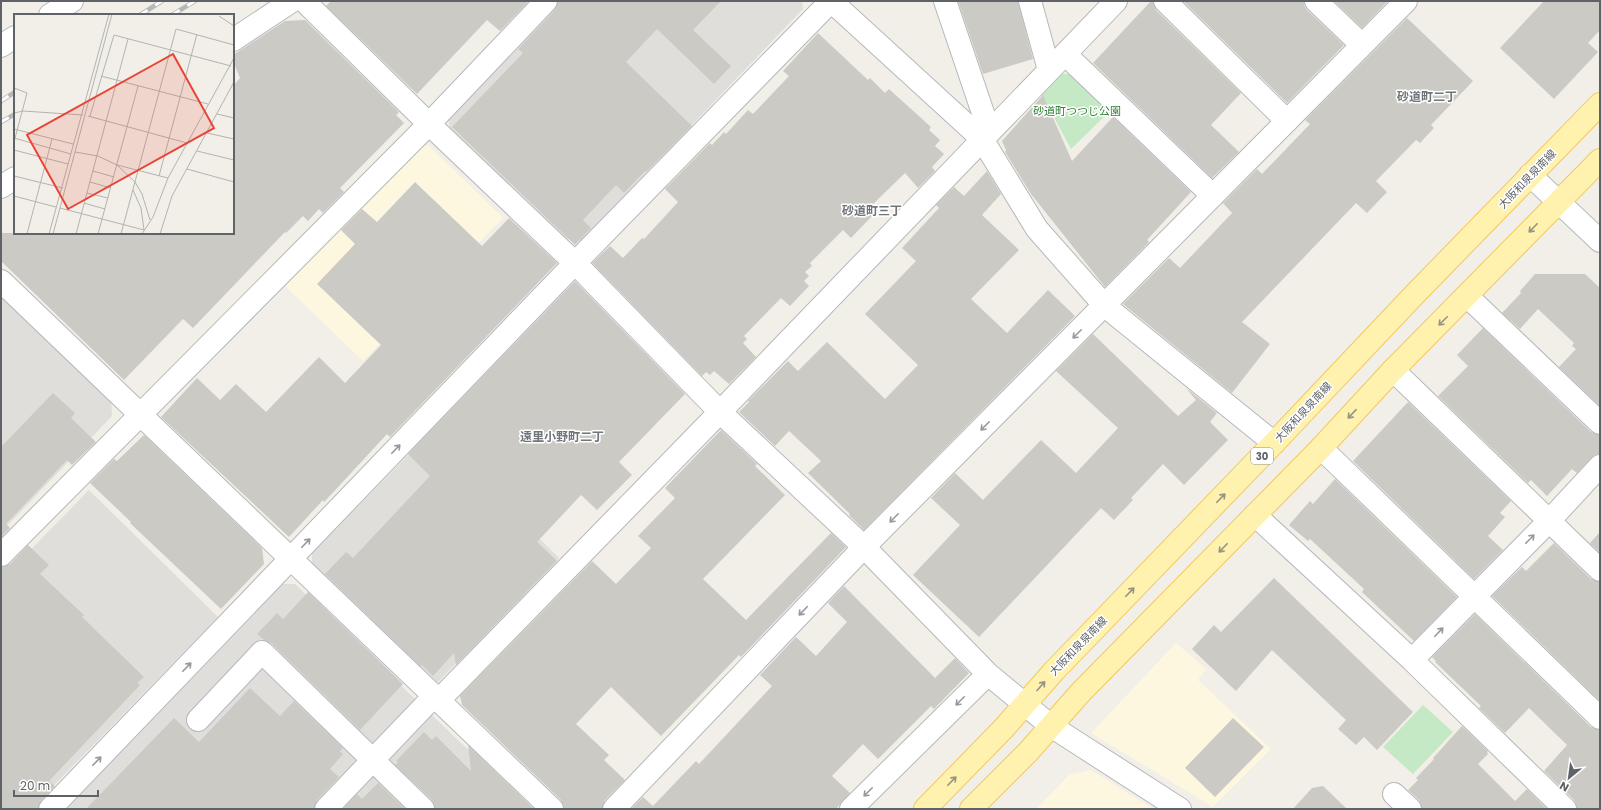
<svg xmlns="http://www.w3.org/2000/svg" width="1601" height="810" font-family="Poppins,'Noto Sans JP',sans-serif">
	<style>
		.commercial { fill: #fef7e0 }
		.industrial { fill: #e0deda }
		.green { fill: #c5e8c5 }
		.building { fill: #cccac5 }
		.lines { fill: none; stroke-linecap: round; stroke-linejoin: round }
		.minor-casing { stroke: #b5b8bc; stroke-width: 24 }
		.major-casing { stroke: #f2c960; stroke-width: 24 }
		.minor { stroke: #fff; stroke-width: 22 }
		.major { stroke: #fff2af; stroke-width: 22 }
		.rail-casing { stroke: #b6b7b8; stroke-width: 4.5 }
		.rail { stroke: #fff; stroke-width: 3; stroke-dasharray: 9; stroke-linecap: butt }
		.oneway { stroke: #979581 }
		.oneway2 { stroke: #979a9d }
		.labels { text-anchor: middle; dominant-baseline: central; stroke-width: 3; stroke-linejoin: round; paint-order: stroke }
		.shield { fill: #fff; stroke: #8f9295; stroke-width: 1 }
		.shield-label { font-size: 10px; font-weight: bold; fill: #5f6368 }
		.park-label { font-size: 11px; fill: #348238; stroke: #fff }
		.street-label { font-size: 11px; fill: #5f6368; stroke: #fff }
		.neighbourhood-label { font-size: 12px; font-weight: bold; fill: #70757a; stroke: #fff }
		.inset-road { fill: none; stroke: #b3b3b1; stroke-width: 1 }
		.view { fill: #ea4335; fill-opacity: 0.15; stroke: #ea4335; stroke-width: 2 }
		.inset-edge { fill: none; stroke: #5f6368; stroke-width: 2 }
	</style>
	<rect width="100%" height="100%" fill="#f1efe8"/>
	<path class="commercial" d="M416,146H429L503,218L363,361L282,283Z
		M1176,643L1206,669L1198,680L1271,749L1213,807L1091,733Z
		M1091,770L1153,809H1036L1069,775Z"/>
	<path class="industrial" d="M557,1H802L803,9L581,241L563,238L450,130L448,116Z
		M1,296L111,398L112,416L1,532Z
		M431,432L559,558L435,685L312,565V553Z
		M89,490L218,617L31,809L1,580Z
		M280,584H295L530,809H63Z"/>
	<path class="green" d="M1059,74H1072L1110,111L1071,149L1042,95Z
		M1423,705L1453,732L1413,774L1383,747Z"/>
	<path class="building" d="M331,1H529L500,31L487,20L417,94L326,6Z
		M558,1H721L693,30L731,66L714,84L657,29L626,62L692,126L646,172L645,171L624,193L616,185L583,220L591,228L575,245L452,127L523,53L518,49L555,10Z
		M958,1H1018L1033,59L983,74Z
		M1151,1H1153L1156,10L1241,93L1211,125L1239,152L1212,178L1093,63Z
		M1183,1H1304V5L1307,10L1344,45L1287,103Z
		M1334,1H1388L1362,28Z
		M1544,1H1600V30L1588,43L1598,52L1554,99L1500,48Z
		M1407,18L1473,81L1431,125L1434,128L1420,143L1416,140L1376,181L1387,192L1367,213L1356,203L1242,322L1270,344L1232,393L1123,304L1169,258L1180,268L1232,213L1223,203L1257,169L1262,174L1310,124L1305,120Z
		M305,20L399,112L396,115L404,123L340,188L344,192L323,213L319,209L308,221L303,216L286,233L285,232L193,328L183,319L124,380L1,261V233H233V86L240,78L233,61V55L285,21Z
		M818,33L868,80L870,78L885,93L889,89L931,127L929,130L940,140L935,146L944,154L932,167L935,171L918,188L905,173L867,210L872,216L851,238L843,230L810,263L812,266L805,272L809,276L804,281L809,286L790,306L781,298L744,336L747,339L743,343L756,357L729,384L714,371L710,375L706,372L702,376L592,263L610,246L623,258L642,238L644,239L678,202L665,189L710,143L712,145L724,132L726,134L748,110L753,114L789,76L783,71Z
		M1043,95L1072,161L1113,117L1191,192L1147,240L1149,242L1105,287L1031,194L1005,152L1006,150L1002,141Z
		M987,171L1001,194L982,215L1019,250L971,299L1007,333L1048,290L1075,316L864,530L849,515L850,514L808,473L821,461L789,431L775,446L739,412L749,402L748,401L788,361L798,371L827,342L885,399L918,365L865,314L916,261L902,248L939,208L936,205L954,187L964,196Z
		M415,182L482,246L509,218L557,263L390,437L387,434L339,486L324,502L323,500L289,537L161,417L197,378L220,400L236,384L266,412L319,357L345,383L381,345L317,284L355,244L341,230L362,209L377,222Z
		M1535,274H1585L1600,288V406L1559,367L1576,349L1572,346L1574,343L1538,309L1520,329L1502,313L1521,293L1520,291Z
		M575,281L685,394L619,462L632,475L597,510L581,495L537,542L557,561L456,665L454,653L433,676L422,665L420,666L325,574L346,552L353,558L430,476L408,454Z
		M1483,328L1591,432L1600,435V454H1596L1591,458L1577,473L1572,469L1547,496L1531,480L1528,483L1438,396L1468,366L1457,355Z
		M1093,334L1178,416L1196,400L1186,388L1217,413L1210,422L1228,440L1184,485L1163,464L1131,498L1133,500L1114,520L1101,508L979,637L913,575L960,525L931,498L955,473L983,500L1041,440L1076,473L1118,428L1056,371Z
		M53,393L75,413L71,418L96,442L72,465L67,460L6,524L10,528L1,537V447Z
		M1408,402L1511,501L1500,513L1505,517L1488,536L1503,550L1474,579L1353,461Z
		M721,430L757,464L755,466L785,495L703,579L746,620L831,533L846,547L741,657L739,655L661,736L611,687L576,724L609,755L604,760L625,780L605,800L602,809H564L561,800L462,705L460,696L592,561L616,584L651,548L638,536L675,498L665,488Z
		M144,435L262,548L264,564L221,609L130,523L131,522L90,483L114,459L117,461Z
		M1335,479L1457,597L1414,641L1362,592L1364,589L1310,539L1308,541L1289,525L1310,501L1313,504Z
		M1600,532V553L1590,543Z
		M1554,543L1591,579L1600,582V701L1492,596L1522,567L1526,571Z
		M28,545L49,565L40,574L84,615L82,617L144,677L137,683L140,685L49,781L55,786L41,801L38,809H1V567L10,564Z
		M1274,578L1413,712L1377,750L1364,737L1356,745L1338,729L1346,720L1272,650L1236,691L1192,649L1214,625L1221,632Z
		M844,586L935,678L955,658L969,673L934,709L931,706L878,759L863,744L832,776L850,793L836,809H631L643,797L653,806L696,761L699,764L772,686L760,675L796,637L816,656L847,622L828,603Z
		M308,592L403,684L360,730L271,643L264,640L257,634L277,613L283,619Z
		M1475,614L1591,727L1600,730V809H1577L1574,800L1544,771L1567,745L1529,708L1505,733L1479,708L1481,706L1435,662L1436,661L1432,657Z
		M250,688L280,716L294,701L343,748L340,751L343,754L330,769L339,777L317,800L314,809H86L174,718L199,742Z
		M1233,718L1264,747L1215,797L1185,768Z
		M1462,726L1488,751L1487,752L1488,754L1478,764L1515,801L1527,789L1547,809H1422L1419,800L1408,790L1418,780L1416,778L1434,759L1433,758Z
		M424,732L432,740L436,736L471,771L468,745L534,809H435L432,800L395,765L398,762L396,761Z
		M378,783L405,809H343L357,794L362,799Z
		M1323,786L1347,809H1293L1312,788Z"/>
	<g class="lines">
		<defs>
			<path id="minor" d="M304,1L429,124L575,263L720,412L864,547L988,674L1051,726L1180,809
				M831,1L982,139L1037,229L1105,306L1274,443
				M945,1L984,116L982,139
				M1030,1L1049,70
				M1165,1L1287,121
				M1316,1L1362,45
				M50,15L72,1
				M233,40L292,1
				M1,46L15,37
				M1065,54L1213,196
				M1530,175L1600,241
				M1,187L15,178
				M1,281L552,809
				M1467,296L1600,423
				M1393,370L1600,570
				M1321,448L1600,718
				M1255,515L1412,660L1565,809
				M1,555L429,124L546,1
				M1412,660L1549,521L1600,466
				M439,700L720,412L1116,1
				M198,720L262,652L423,809
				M1394,794L1410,809
				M50,809L575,263L831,1
				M326,809L434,696
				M614,809L864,547L1406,1
				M851,809L988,674"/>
			<path id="major" d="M925,809L1004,728L1054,671L1274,443L1415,294L1600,104
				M971,809L1028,752L1081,692L1321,448L1393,370L1600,160"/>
		</defs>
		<use href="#minor" class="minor-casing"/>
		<use href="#major" class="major-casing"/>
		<use href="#minor" class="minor"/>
		<use href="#major" class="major"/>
		<defs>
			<path id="rail" d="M140,15L162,1
				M172,15L195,1
				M1,101L15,92
				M1,122L15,114"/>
		</defs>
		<use href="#rail" class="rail-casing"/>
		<use href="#rail" class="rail"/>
	</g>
	<defs><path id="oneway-shaft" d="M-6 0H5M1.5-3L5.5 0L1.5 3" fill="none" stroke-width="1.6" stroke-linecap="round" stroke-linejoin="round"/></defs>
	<g class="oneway">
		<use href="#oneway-shaft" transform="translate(1533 228) rotate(134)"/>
		<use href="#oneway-shaft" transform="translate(1443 321) rotate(135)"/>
		<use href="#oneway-shaft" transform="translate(1352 414) rotate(133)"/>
		<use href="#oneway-shaft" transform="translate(1221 498) rotate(-46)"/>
		<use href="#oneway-shaft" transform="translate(1223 548) rotate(134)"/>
		<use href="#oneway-shaft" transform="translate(1130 592) rotate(-46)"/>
		<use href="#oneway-shaft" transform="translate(1041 686) rotate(-49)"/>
		<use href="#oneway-shaft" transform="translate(952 781) rotate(-46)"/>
	</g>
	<g class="oneway2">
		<use href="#oneway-shaft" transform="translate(1077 334) rotate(135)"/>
		<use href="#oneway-shaft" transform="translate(985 426) rotate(135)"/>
		<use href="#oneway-shaft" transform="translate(396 449) rotate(-46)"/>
		<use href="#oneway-shaft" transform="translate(894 518) rotate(135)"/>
		<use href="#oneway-shaft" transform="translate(1530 539) rotate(-45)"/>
		<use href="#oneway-shaft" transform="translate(306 543) rotate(-46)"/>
		<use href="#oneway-shaft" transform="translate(803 611) rotate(134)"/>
		<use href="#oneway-shaft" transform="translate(1439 632) rotate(-46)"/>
		<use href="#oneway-shaft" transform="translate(187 667) rotate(-46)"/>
		<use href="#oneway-shaft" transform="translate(960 701) rotate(135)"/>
		<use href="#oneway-shaft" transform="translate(97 761) rotate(-46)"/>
		<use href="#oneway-shaft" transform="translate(868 792) rotate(135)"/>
	</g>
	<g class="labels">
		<rect class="shield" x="1251" y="448" width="22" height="16" rx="3"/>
		<g class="shield-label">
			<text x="1262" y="456">30</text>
		</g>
		<g class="park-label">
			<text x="1077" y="111">砂道町つつじ公園</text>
		</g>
		<g class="street-label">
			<text transform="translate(1527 179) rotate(-46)">大阪和泉泉南線</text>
			<text transform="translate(1303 412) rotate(-47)">大阪和泉泉南線</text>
			<text transform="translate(1078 646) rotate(-46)">大阪和泉泉南線</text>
		</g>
		<g class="neighbourhood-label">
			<text x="1427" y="96">砂道町二丁</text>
			<text x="872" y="210">砂道町三丁</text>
			<text x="562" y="436">遠里小野町二丁</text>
		</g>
	</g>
	<g transform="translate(14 14)">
		<rect width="220" height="220" fill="#f1efe8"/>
		<path class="inset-road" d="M205,2L220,12M87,62L194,90M0,74L13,79L0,128M0,99L9,97L69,101M203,100L220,104M74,102L173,129M76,102L100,21L217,52M0,115L59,130M193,119L220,125M0,124L57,140M0,136L54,150M183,137L220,146M61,138L84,142L103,151L154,164M103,151L121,168L128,180L136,206M173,155L220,168M79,157L100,163M0,162L49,174M145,162L183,20M76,168L97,174M73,179L94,184M0,182L42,193M70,189L91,195M46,194L130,216L127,194L119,176M13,220L38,125M35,220L95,0M39,220L98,0M62,220L114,25M84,220L124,72M107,220L162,15L220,31M128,220L139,203L154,164L220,44M146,220L158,182L220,68"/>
		<path class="view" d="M159,40L200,114L54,195L13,121Z"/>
		<rect width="220" height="220" class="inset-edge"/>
	</g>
	<rect width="1601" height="810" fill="none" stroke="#5f6368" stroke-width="4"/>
	<g transform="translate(1569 778) rotate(209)" stroke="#ffffff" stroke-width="3" paint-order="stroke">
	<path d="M0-3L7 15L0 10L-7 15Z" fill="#5f6368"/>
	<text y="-6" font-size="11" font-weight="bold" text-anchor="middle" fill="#5f6368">N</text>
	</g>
	<path d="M14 790v6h84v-6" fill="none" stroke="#5f6368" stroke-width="2"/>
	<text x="20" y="790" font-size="12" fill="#5f6368" stroke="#ffffff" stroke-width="3" paint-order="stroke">20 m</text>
</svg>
